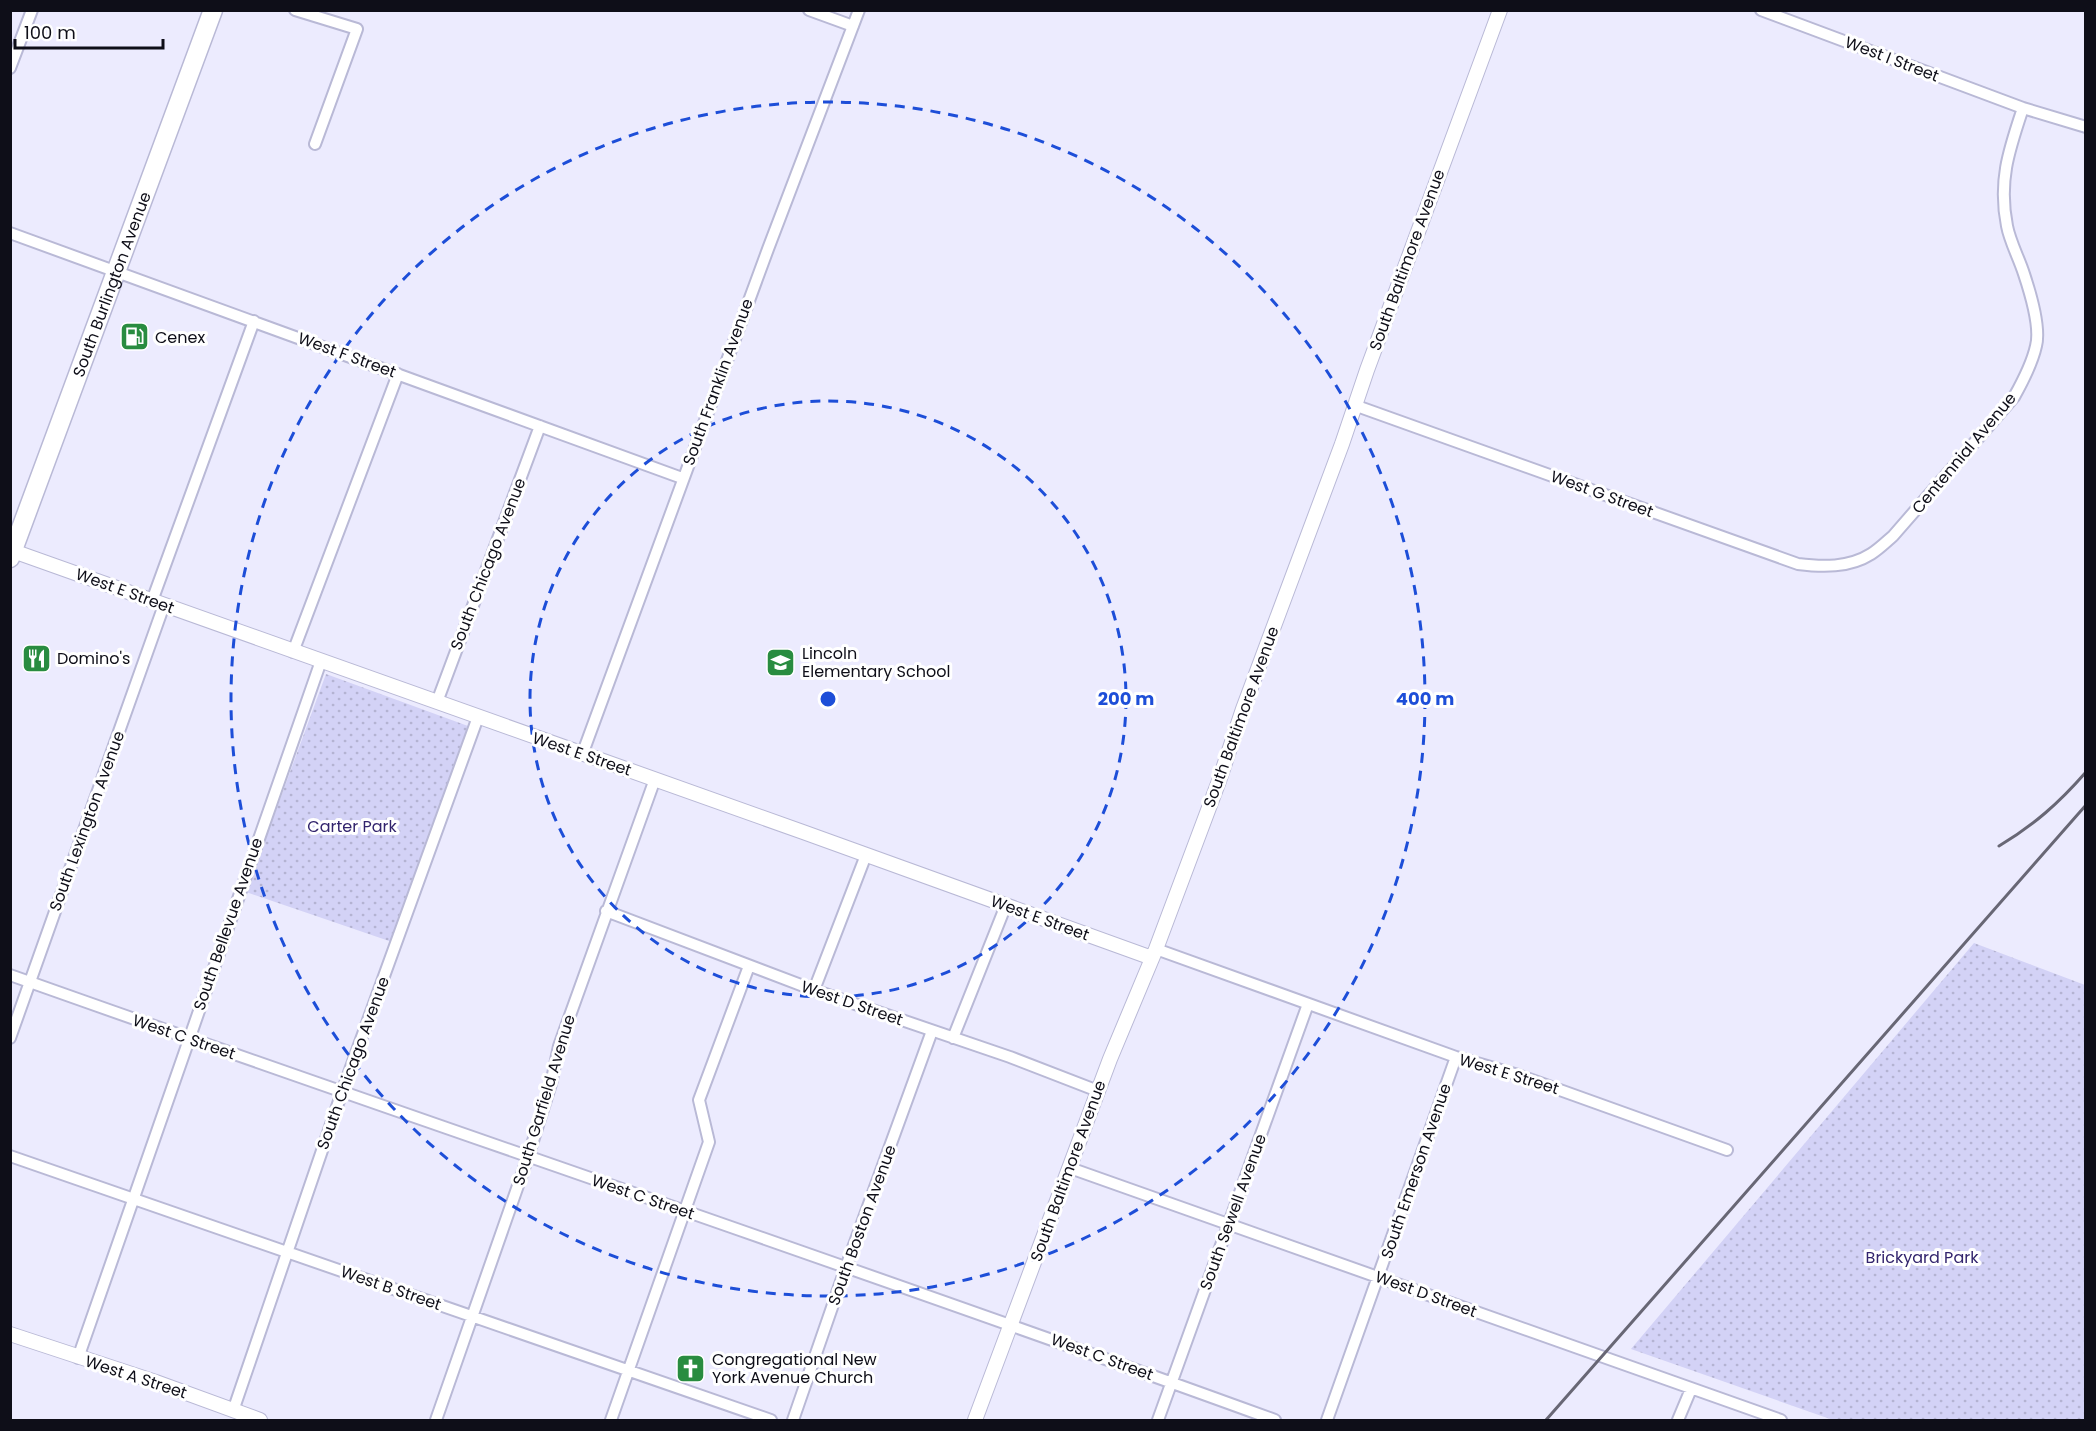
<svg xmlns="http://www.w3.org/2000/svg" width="2096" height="1431" font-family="Poppins,sans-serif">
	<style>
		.park { fill: url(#park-dots) }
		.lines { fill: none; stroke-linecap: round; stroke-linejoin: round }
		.minor-casing { stroke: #b9b9d6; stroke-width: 14 }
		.tertiary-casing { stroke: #b9b9d6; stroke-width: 16 }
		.trunk-casing { stroke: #b9b9d6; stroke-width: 21 }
		.minor { stroke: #fff; stroke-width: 10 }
		.tertiary { stroke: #fff; stroke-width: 14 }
		.trunk { stroke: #fff; stroke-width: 18 }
		.rail { stroke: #686775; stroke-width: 3 }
		.ring { fill: none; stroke: #1d4ed8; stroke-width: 3; stroke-dasharray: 10 8 }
		.labels { text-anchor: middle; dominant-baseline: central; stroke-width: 6; stroke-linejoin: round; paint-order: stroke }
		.street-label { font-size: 16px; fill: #0e0e18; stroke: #fff }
		.poi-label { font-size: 16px; fill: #0e0e18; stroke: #fff; text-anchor: start }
		.park-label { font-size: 16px; fill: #32246d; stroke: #fff }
		.centre { fill: #1d4ed8; stroke: #fff; stroke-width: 3 }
		.ring-label { font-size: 18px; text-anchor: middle; font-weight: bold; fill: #1d4ed8; stroke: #fff; stroke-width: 6; stroke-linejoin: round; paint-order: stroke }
	</style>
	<defs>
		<pattern id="park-dots" width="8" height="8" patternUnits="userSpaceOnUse" patternTransform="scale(1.5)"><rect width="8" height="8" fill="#d3d2f6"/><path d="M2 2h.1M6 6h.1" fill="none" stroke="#b4b3d2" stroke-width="1.8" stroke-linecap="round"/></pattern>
	</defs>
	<rect width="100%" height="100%" fill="#ecebfe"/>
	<path class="park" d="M326,674L468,726L392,942L246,892Z
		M1974,943L2085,985V1420H1833L1631,1349Z"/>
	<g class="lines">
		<defs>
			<path id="minor" d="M295,10L357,29L315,144
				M809,10L853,26
				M1761,10L2023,108L2086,127
				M10,68L32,10
				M10,233L682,478
				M1354,405L1798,564C1822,567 1849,568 1871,554C1879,549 1886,542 1893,536L2014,397C2023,381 2032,364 2036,346C2041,327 2030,292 2024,274C2019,258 2010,242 2007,226C1998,181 2009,150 2023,108
				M152,601L254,321
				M293,652L398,374
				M437,702L540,426
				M582,755L768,249L859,10
				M606,911L814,990L1010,1057L1098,1091
				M1156,949L1456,1057L1518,1075L1727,1150
				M10,975C432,1125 855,1267 1275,1420
				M814,990L866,855
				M10,1038L164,605
				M953,1038L1006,905
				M10,1156L771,1420
				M1070,1168L1781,1420
				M78,1358L321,661
				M233,1411L342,1092L478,717
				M436,1420L528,1157L551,1084L559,1046L655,779
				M611,1420L709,1142L699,1100L749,966
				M793,1420L846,1267L932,1031
				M1158,1420L1308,1004
				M1327,1420L1456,1057
				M1678,1420L1691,1389"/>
			<path id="tertiary" d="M13,551L803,832L1152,958
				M10,1334L156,1382L260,1420
				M975,1420L1110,1059L1156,949L1219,781L1243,709L1342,444L1367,370L1500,10"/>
			<g id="trunk">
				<path id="s1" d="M10,558L213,10"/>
			</g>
		</defs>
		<use href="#minor" class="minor-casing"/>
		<use href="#tertiary" class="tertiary-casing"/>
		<use href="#trunk" class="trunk-casing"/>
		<use href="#minor" class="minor"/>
		<use href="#tertiary" class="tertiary"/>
		<use href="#trunk" class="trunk"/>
		<path class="rail" d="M1999,846C2034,825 2059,803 2086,772
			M1546,1420L2086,805"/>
	</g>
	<g class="ring">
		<circle cx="828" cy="699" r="298"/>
		<circle cx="828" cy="699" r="597"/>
	</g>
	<defs>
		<symbol id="fuel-square" viewBox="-11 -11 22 22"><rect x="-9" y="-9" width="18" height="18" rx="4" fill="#298c40" stroke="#fff"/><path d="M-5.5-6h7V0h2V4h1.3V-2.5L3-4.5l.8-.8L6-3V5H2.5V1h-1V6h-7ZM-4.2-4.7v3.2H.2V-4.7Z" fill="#fff"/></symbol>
		<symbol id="restaurant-square" viewBox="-11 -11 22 22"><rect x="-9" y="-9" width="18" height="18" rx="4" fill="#298c40" stroke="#fff"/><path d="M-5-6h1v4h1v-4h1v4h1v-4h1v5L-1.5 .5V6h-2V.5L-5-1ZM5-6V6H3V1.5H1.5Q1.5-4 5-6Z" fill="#fff"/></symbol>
		<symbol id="school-square" viewBox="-11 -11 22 22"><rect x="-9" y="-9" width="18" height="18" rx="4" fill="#298c40" stroke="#fff"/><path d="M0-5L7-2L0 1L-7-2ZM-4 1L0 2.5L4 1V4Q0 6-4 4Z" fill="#fff"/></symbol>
		<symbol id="church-square" viewBox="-11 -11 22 22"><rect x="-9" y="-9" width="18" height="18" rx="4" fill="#298c40" stroke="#fff"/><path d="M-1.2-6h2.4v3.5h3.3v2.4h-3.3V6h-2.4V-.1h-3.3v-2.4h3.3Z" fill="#fff"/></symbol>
	</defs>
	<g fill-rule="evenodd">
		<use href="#fuel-square" x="118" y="320" width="33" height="33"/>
		<use href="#restaurant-square" x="20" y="642" width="33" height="33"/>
		<use href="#school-square" x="764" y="646" width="33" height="33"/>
		<use href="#church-square" x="674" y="1352" width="33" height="33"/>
	</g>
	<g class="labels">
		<g class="street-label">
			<text transform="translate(1892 59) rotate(21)">West I Street</text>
			<text transform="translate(1407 260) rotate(-70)">South Baltimore Avenue</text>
			<text stroke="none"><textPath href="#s1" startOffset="292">South Burlington Avenue</textPath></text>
			<text transform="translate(347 355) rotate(20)">West F Street</text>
			<text transform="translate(718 382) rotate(-70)">South Franklin Avenue</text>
			<text transform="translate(1964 453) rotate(-50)">Centennial Avenue</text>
			<text transform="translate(1602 494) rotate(20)">West G Street</text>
			<text transform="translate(488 564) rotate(-69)">South Chicago Avenue</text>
			<text transform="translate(125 591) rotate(20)">West E Street</text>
			<text transform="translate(1241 717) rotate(-70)">South Baltimore Avenue</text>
			<text transform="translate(582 754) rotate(19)">West E Street</text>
			<text transform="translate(87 821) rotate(-70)">South Lexington Avenue</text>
			<text transform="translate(1040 918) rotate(20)">West E Street</text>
			<text transform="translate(228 924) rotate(-71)">South Bellevue Avenue</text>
			<text transform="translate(852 1003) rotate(19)">West D Street</text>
			<text transform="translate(184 1037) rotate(19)">West C Street</text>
			<text transform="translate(353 1063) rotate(-70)">South Chicago Avenue</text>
			<text transform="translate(1509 1074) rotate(17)">West E Street</text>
			<text transform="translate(544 1100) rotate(-73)">South Garfield Avenue</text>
			<text transform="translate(1068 1171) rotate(-70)">South Baltimore Avenue</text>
			<text transform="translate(1416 1171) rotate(-71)">South Emerson Avenue</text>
			<text transform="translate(643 1197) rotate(19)">West C Street</text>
			<text transform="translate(1233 1212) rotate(-70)">South Sewell Avenue</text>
			<text transform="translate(862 1225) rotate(-70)">South Boston Avenue</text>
			<text transform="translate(391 1288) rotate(19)">West B Street</text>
			<text transform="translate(1426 1294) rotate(20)">West D Street</text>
			<text transform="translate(1102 1357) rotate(20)">West C Street</text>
			<text transform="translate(136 1377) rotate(18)">West A Street</text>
		</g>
		<g class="poi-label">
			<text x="155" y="337">Cenex</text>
			<text x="802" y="653">Lincoln<tspan x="802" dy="18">Elementary School</tspan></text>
			<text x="57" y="658">Domino's</text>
			<text x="712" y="1359">Congregational New<tspan x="712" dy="18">York Avenue Church</tspan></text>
		</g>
		<g class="park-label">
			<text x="352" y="826">Carter Park</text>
			<text x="1922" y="1257">Brickyard Park</text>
		</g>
	</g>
	<circle cx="828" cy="699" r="9" class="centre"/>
	<g class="ring-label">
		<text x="1126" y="705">200 m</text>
		<text x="1425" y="705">400 m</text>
	</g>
	<rect width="2096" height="1431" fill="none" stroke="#0e0e18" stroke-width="24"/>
	<path d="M15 39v9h148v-9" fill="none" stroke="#0e0e18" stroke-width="3"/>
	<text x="24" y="39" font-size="18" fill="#0e0e18" stroke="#ffffff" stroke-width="4.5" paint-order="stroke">100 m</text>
</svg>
